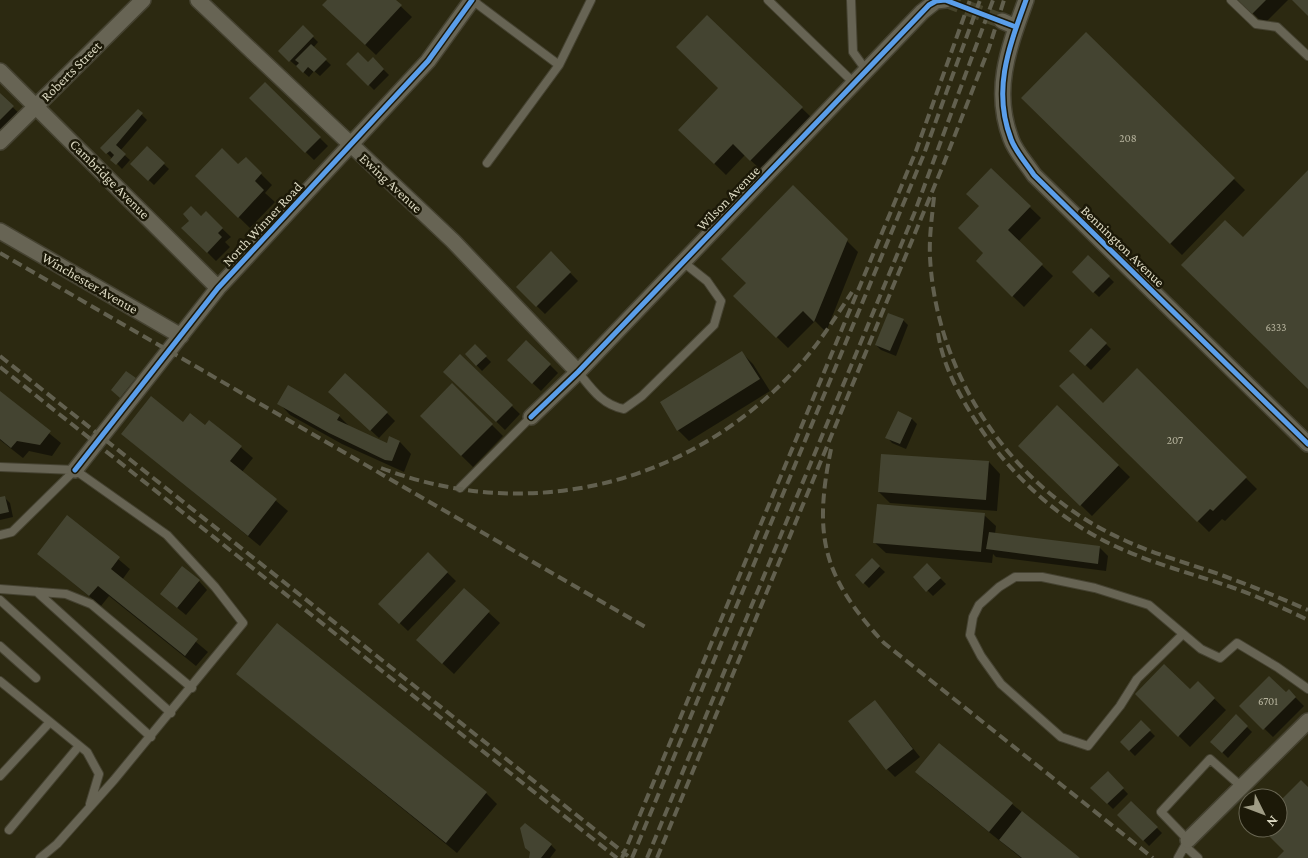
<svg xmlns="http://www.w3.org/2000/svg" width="1308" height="858" font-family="'Crimson Pro',serif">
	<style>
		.shadow { fill: #0007 }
		.building { fill: #444431 }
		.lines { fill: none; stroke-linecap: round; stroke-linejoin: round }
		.street-tunnel { stroke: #47442c; stroke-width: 15; stroke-dasharray: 15 8; stroke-linecap: butt }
		.lane-casing { stroke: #454231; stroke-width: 10 }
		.street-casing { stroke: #454231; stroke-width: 18 }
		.lane { stroke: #676454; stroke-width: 8 }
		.street { stroke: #676454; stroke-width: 15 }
		.rail { stroke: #62604f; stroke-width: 4; stroke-dasharray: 10 5; stroke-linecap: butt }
		.cycleway-casing { stroke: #1c1908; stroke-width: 8 }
		.cycleway { stroke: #5a9eea; stroke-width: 5 }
		.labels { text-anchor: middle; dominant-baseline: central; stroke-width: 5; stroke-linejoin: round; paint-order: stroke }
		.number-label { font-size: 11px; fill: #b7b49e }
		.street-label { font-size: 14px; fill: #dddac3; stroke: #1c1908 }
	</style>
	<rect width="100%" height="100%" fill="#2c2911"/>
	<path class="shadow" d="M328,0H394L412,17L376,55L335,16Z
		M1239,0H1288L1264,24Z
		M707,16L813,119L762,171L745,155L726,175L680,130L720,88Z
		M303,27L318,42L313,48L331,65L320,76L314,71L309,77L279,51Z
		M1086,33L1245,190L1182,255L1023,98Z
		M373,59L389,75L374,90L348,64H368Z
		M265,84L328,146L314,160L250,98Z
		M0,95L24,118L0,142Z
		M138,111L147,120L120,151L130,160L122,169L102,148Z
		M147,148L169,169L154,185L132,164Z
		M238,166L261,174L272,185L265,193L275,202L250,228L196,176Z
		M991,170L1041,218L1018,242L1053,276L1024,307L977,261L985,253L980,207Z
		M793,187L858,252L826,332L815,321L788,348L735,296L747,283Z
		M206,213L231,237L225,242L230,247L216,261L183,228Z
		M551,253L578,281L545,314L517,287Z
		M1088,257L1114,282L1099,297L1073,272Z
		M903,320L908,325L896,356L881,350L876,345Z
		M526,341L558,373L541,391L508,360Z
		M1106,344L1111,349L1091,370L1076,356Z
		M475,346L491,362L482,371L466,354Z
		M742,353L753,364L770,391L689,441L678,430Z
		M460,356L520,414L505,430L445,372Z
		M1137,370L1257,489L1225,521L1222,519L1209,532L1061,386L1103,404Z
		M126,372L140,385L126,402L118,395Z
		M452,385L503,436L473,467L421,416Z
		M0,393L61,443L52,456L29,451L23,458L0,440Z
		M338,400L387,413L395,421L379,438Z
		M279,403L339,416L351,428L388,445L390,438L400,442L411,454L404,472L342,444L290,415Z
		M1058,407L1130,477L1092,516L1020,446Z
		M898,413L912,419L917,424L906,449L892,443L887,437Z
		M210,421L253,458L242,472L288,511L260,546L122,434L183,423L205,427Z
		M989,462L1000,474L997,511L890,503L879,492Z
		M4,497L10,503L13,517L0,520V499Z
		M984,515L996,526L995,534L1100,548L1108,556L1106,571L996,557L993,554L992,563L886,553L874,542Z
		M68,517L130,569L122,580L208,652L196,666L109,596L101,606L38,554Z
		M428,554L456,581L408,631L380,604Z
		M872,560L885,572L869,588L856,575Z
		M927,565L946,584L933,596L914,577Z
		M199,581L207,590L186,615L170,602Z
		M464,590L500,623L454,674L429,651Z
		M237,674L486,793L497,804L457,853Z
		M1198,683L1226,710L1190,747L1136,694L1190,691Z
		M1289,691L1304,706L1273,737L1241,706L1286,694Z
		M875,701L920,757L895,777L887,769Z
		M1236,716L1252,732L1228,758L1212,742Z
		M1141,722L1155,736L1135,756L1121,742Z
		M1108,773L1128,794L1113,809L1092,788Z
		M928,783L1012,804L1078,858H1021Z
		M1131,802L1162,833L1149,846L1119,815Z
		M551,845L556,850L550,858H530Z"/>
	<path class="building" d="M327,0H396L402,5L365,45L322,5Z
		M1238,0H1266L1252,14Z
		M1292,0H1308V16Z
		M707,15L803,107L750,161L733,144L714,164L678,130L718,88L676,47Z
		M303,25L314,36L289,62L278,51Z
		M1086,32L1235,178L1170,244L1021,98Z
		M311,44L327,59L314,72L308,67L303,73L296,66L299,63L295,60Z
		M358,52L368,62L373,57L384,69L368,86L346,64Z
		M265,82L321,137L305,153L249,98Z
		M0,93L14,106L0,120Z
		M138,109L143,113L116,145L126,154L116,165L110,160L114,155L110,151L106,154L100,148Z
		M147,146L165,163L148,181L130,164Z
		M222,148L238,164L246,157L262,173L255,181L264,190L238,218L195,176Z
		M991,168L1031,206L1008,230L1043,264L1012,297L976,261L983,253L958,228L979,206L966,194Z
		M1308,170V389L1181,265L1225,220L1243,237Z
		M793,185L848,239L814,322L803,311L776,338L733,296L746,283L721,259Z
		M191,206L201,216L206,211L223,228L218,233L222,237L207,253L181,228L189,221L183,214Z
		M551,251L571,272L536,307L516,287Z
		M1088,255L1110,276L1093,293L1072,272Z
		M888,313L904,319L890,351L875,345Z
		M1091,328L1107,343L1085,366L1069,351Z
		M526,340L551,364L532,384L507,360Z
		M475,344L487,356L476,366L465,354Z
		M742,351L760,379L677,431L660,402Z
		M460,354L513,405L496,422L443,372Z
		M1137,368L1247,477L1213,511L1210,509L1197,522L1059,386L1073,373L1103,403Z
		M126,371L136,378L120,398L111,390Z
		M345,373L388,412L370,431L328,392Z
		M452,383L493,424L461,456L420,416Z
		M288,385L340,415L337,420L387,443L389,436L400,441L392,461L385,460L329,433L277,404Z
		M0,391L51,431L40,445L17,441L11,448L0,439Z
		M151,396L183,422L190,413L205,425L209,420L242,446L230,461L277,499L248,536L121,434Z
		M1057,405L1119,465L1080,506L1018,446Z
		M898,411L912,418L900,444L885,438Z
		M881,454L989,461L986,500L878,492Z
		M5,496L9,512L0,514V497Z
		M877,504L985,513L981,552L873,543Z
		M67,515L120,557L111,569L198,639L185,656L98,586L89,596L37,554Z
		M989,532L1100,546L1098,564L986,549Z
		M428,552L448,572L399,624L378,604Z
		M872,558L880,566L863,584L855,575Z
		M927,563L941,578L926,592L913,577Z
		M182,566L200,580L177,608L160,594Z
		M464,588L490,611L442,664L416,640Z
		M277,623L487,792L446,843L236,674Z
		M1164,664L1190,689L1198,681L1215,698L1178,737L1135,694Z
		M1269,676L1286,692L1289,689L1296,697L1263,730L1239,706Z
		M875,700L913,749L886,770L848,721Z
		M1236,714L1248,726L1222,753L1210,742Z
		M1141,720L1151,730L1129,751L1120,742Z
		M939,743L1013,803L989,832L915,772Z
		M1108,771L1124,788L1107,804L1090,788Z
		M1301,780L1308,787V858H1277L1284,851L1261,828H1278V803Z
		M1131,801L1158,827L1143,841L1117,815Z
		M1022,811L1080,858H1022L999,840Z
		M525,823L552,844L541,858H529L530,852L525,848L520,828Z"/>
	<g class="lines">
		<path class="street-tunnel" d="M945,0L1002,21"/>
		<defs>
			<path id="lane" d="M472,0L559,65L487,163
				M768,0L854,83
				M851,0L853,52L866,70
				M1231,0L1256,24L1277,27L1308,56
				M559,65L591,0
				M578,372C591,388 602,405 624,409L642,396L714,325L721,301L707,281L683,262
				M0,467L75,470L167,535L215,587L243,623L114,780L57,844L40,858
				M460,488L531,417
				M0,535L12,532L75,470
				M0,589L66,594L91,604L192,688
				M37,592L171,713
				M0,600L151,737
				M1183,634L1137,679L1120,706L1088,746L1061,737L1001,684L981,656L970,635L973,617L979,605L999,587L1015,577H1042L1095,588L1149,605L1201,649L1220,658L1237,643L1277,667L1308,689
				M0,646L36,678
				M0,681L87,752L99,774L90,804
				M0,776L50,722
				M9,830L79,746
				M1185,846L1198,858
				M1178,858L1188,840L1161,812L1210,759L1242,787"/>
			<path id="street" d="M198,0L453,241L578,372
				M1026,0C1009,47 992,90 1011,139C1015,151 1027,164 1034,175L1308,444
				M1002,21L1016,27
				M0,71L218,288
				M0,142L143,0
				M0,231L181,336
				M531,417L578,372L922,12L936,1L945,0
				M75,470L218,288L428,61L472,0
				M1188,840L1308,721"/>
		</defs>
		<use href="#lane" class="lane-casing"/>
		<use href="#street" class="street-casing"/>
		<use href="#lane" class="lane"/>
		<use href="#street" class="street"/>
		<path class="rail" d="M934,197C932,217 929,237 930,257C936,377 1015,492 1124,540C1156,555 1191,564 1224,576C1252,586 1280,598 1308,610
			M0,253L647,628
			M938,333C943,366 959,395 977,423C1010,475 1061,522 1117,547C1154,564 1193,574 1231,587C1257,596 1283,608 1308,620
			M0,356L628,856
			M0,367L617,858
			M831,449C813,537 823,577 884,643L1153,858
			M381,468C533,526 697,483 804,360C822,339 837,315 852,292
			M622,858L916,151L970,0
			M632,858L924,154L980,0
			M647,858L914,214L993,0
			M657,858L944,163L989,48L1004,0"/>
		<defs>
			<path id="cycleway" d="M1026,0C1009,47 992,90 1011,139C1015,151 1027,164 1034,175L1308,444
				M531,417L578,372L929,5L936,1L945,0L1016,27
				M75,470L218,288L428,61L472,0"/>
		</defs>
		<use href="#cycleway" class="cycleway-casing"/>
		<use href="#cycleway" class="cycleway"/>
	</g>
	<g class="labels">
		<g class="number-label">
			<text x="1128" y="138">208</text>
			<text x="1276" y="327">6333</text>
			<text x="1175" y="440">207</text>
			<text x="1268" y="701">6701</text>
		</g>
		<g class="street-label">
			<text transform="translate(71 71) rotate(-45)">Roberts Street</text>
			<text transform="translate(110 179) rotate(45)">Cambridge Avenue</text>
			<text transform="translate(391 183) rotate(43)">Ewing Avenue</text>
			<text transform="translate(728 198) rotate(-46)">Wilson Avenue</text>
			<text transform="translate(262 224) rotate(-47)">North Winner Road</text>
			<text transform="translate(1123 246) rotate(44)">Bennington Avenue</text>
			<text transform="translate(90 283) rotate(30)">Winchester Avenue</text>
		</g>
	</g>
	<g transform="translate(1263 813) rotate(132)"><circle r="24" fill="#1c1908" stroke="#696653"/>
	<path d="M0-4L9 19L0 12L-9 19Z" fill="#9f9c85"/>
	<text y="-8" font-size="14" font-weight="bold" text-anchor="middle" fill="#dddac3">N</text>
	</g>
</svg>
